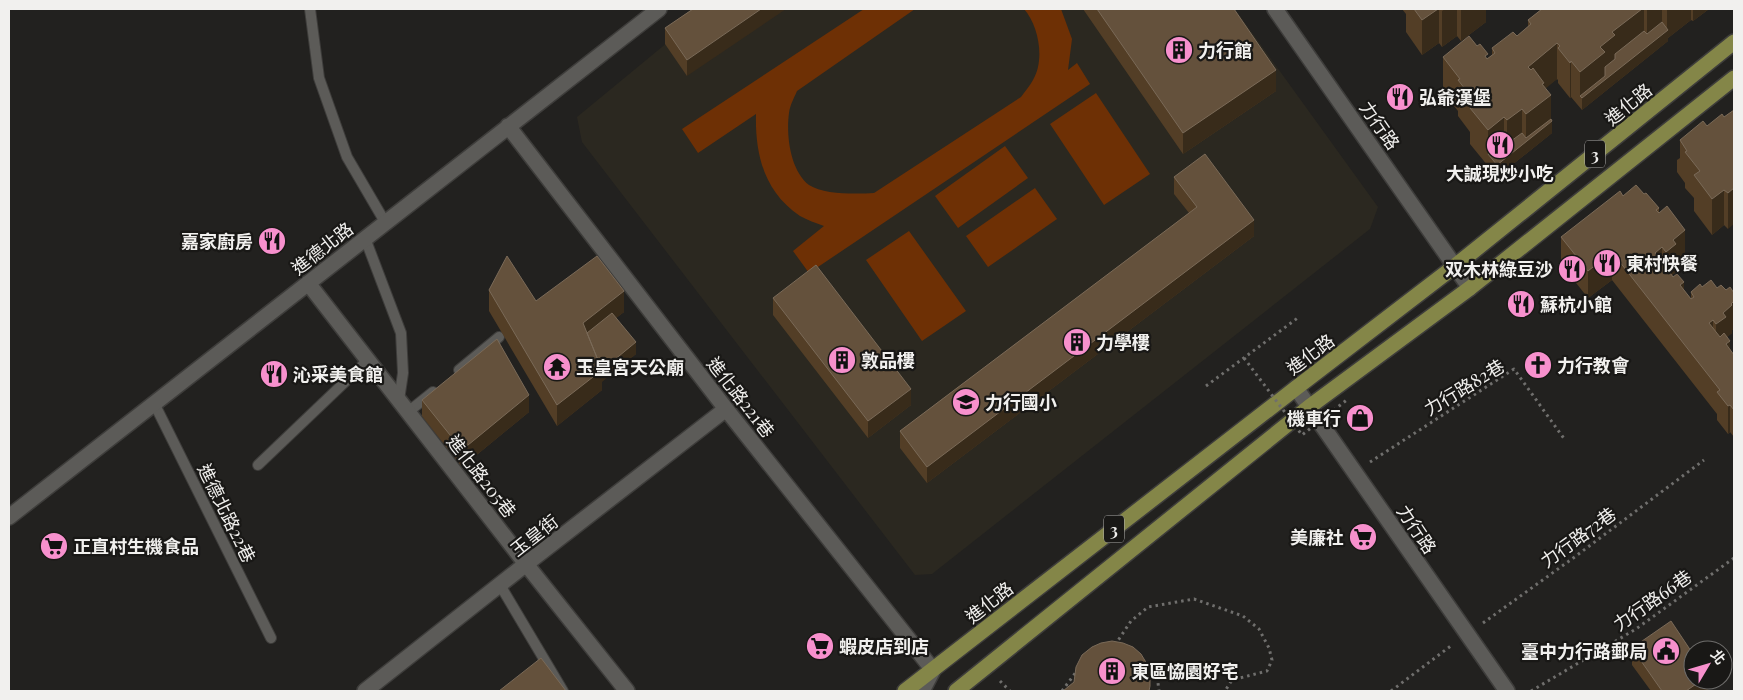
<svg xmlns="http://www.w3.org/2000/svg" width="1743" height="700" font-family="'Playfair Display','Noto Sans TC',serif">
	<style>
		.built { fill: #2b2820 }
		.green { fill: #6e3005 }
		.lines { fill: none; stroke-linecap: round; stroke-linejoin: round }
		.lane-casing { stroke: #3e3d3b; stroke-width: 12 }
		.street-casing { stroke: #3e3d3b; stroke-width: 18 }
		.primary-casing { stroke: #3e3d3b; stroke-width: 18 }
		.path { stroke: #706f6d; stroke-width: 3; stroke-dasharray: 2.5 4; stroke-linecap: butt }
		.lane { stroke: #5c5b58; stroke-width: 10 }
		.street { stroke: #5c5b58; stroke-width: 15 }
		.primary { stroke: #848648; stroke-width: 15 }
		.path-bridge { stroke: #706f6d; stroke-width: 3; stroke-dasharray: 2.5 4; stroke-linecap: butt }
		.wall { fill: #533e26 }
		.shaded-wall { fill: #382b1a }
		.building { fill: #64513c; stroke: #7a6a58 }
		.labels { text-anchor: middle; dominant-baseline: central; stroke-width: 4.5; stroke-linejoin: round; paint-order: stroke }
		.shield { fill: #191816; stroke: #b0afad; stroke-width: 1 }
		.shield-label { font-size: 16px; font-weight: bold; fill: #f1f0ee }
		.poi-label { font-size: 18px; font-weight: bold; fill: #f1f0ee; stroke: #191816; text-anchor: start }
		.street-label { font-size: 18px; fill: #f1f0ee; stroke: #191816 }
	</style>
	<rect width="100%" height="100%" fill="#22211f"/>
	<path class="built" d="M708,9H1235L1378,207L1370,229L932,574L915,575L582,142L577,117Z"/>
	<path class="green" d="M864,9H915L797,91C794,98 790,105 789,113C786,135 790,170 809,185C824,195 857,194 874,193L1021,97C1025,91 1030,86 1033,80C1045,60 1039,26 1024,9H1061L1072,39L1068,70L1077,63L1090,84L809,273L793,251L824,226C816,223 807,220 800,216C764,192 755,154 756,114L698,153L682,129Z
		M1096,93L1150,174L1104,205L1050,124Z
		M1005,146L1028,178L958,228L935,196Z
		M1035,188L1057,219L988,267L966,236Z
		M909,231L966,311L922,341L866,260Z"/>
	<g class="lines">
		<defs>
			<path id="lane" d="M310,9L319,78L347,157L385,222
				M365,238L401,333L403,373L399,400
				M459,370L499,337
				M154,403L271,638
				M408,412L433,392
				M258,465L368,360
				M500,585L563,691"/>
			<path id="street" d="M1275,9L1470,288
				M508,126L726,409L933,670L922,691
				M308,283L526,564L627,691
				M1296,388L1507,691
				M9,517L659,9
				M365,691L526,564L726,409"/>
			<path id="primary" d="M905,691L1296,388L1455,266L1734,42
				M956,691L1309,407L1470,288L1734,78"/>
		</defs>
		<use href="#lane" class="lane-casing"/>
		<use href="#street" class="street-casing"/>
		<use href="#primary" class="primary-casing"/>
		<path class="path" d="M1206,386L1299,317
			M1370,462L1514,369L1565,440
			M1483,623L1576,556L1704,460
			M1115,645L1131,621L1148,607L1194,599L1243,616L1259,629L1269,648L1272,660L1267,671L1232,680L1225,691
			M1147,667L1158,683L1159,691
			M1000,681L1010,691
			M1062,691L1076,672
			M1391,691L1452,645
			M1531,691L1636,629L1734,558"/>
		<use href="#lane" class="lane"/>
		<use href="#street" class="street"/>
		<use href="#primary" class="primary"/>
		<path class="path-bridge" d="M1244,358L1302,435L1348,399"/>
	</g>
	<path class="wall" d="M693,9L687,76L665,44V28Z
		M1083,9H1234L1276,91L1183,154Z
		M1402,9H1486V22L1461,41L1457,36L1442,47L1439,43L1422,55L1406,32V14Z
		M1542,9H1709L1693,21L1691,20L1668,38V41L1582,110L1571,97L1570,98L1558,83V80L1557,79L1545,88L1552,133L1497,177L1470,144V132L1458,116V111L1443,92V57L1488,58L1492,55V48L1517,36L1528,27V20Z
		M1734,110L1728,229L1724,225L1712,235L1694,211V198L1685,188V183L1677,172V160L1680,158V140L1724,117Z
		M1174,177L1254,236L927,483L900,448V431L1189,213L1174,194Z
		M1644,194L1659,208V213L1685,258L1676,265V272L1672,275L1691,299V292L1702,287L1717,288L1734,293V329L1732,330V333L1727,337L1730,349L1734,355V437L1730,432L1728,434L1717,420V414L1612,280L1588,298L1561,264V237L1623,196Z
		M489,290L536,301L624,312L616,318L636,354L602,381V390L557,426L489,311Z
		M773,298L911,405L868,438L773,315Z
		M422,400L529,412L462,467L422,416Z
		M1632,648L1708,680V691H1651L1632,665Z"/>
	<path class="shaded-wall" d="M761,9H786L687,76V60Z
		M1438,9H1439V43L1422,55V20Z
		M1445,9H1457V36L1442,47V11Z
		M1461,9H1486V22L1461,41Z
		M1642,9H1644V42L1667,31V9H1691V20L1668,38V41L1582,110V98L1580,96V107V72L1612,32Z
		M1649,9H1662V33L1647,45V10Z
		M1694,9H1709L1693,21V10Z
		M1557,43V79L1544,90L1551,95V122L1552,121V133L1497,177V165L1526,142V114L1528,67Z
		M1571,61V97L1570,98V63Z
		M1276,70V91L1183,154V133Z
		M1522,109V144L1507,156V120Z
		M1504,117V153L1488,154V130Z
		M1734,188V224L1728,229V193Z
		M1724,190V225L1712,235V199Z
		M1254,220V236L927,483V467Z
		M1685,230V258L1676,265V272L1669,277L1666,295V252L1673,240Z
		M1662,247V274L1655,253Z
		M1612,252V280L1588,298V271Z
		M1684,282V310L1680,285Z
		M624,291V312L589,339L583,323Z
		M1734,301V329L1732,330V333L1726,338L1716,352V324L1723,313Z
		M1713,320V348L1709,323Z
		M1730,341V368L1726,344Z
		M636,342V354L602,382V370Z
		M602,370V390L557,426V405Z
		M911,389V405L868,438V421Z
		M529,395V412L462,467V450Z
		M1730,405V432L1728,434V406Z
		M1702,680H1708V691H1686Z"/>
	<path class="building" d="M693,9H761L687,60L665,28Z
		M1097,9H1234L1276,70L1183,133Z
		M1414,9H1438L1422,20Z
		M1542,9H1642L1612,32L1615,35L1600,47L1605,52L1580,72L1571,61L1570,63L1558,48L1560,46L1557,43L1528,67L1531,70L1533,68L1544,83L1542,84L1551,95L1526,114L1522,109L1507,120L1504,117L1488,130L1470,108L1476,103L1458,80L1460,79L1443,57L1469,36L1477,46L1480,44L1488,54L1485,56L1487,59L1495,53L1492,48L1513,32L1517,36L1531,24L1528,20Z
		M1662,22L1668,30L1582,98L1580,96L1605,76V67L1615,59V54L1644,31L1647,34Z
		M1734,110V188L1728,193L1724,190L1712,199L1694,175L1700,171L1685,152L1687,151L1680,140L1703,121L1707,126L1722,114L1724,117Z
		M1551,119L1552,121L1497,165L1488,154L1504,141L1507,144L1522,133L1526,138Z
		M1205,154L1254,220L927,467L900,431L1197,207L1174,177Z
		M1636,185L1644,194L1646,193L1659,208L1656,210L1659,213L1667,206L1685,230L1673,240L1676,244L1666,252L1662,247L1655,253L1658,257L1661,254L1669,265L1666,267L1673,277L1677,274L1684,282L1680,285L1691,299L1694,297L1691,292L1700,284L1702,287L1711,280L1717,288L1721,285L1726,290L1730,287L1734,293V301L1731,304L1732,305L1723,313L1726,317L1716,324L1713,320L1709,323L1720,337L1724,333L1730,341L1726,344L1734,355V410L1730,405L1728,406L1717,392L1720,390L1612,252L1588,271L1561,237L1620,191L1623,196Z
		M507,256L536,301L597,256L624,291L583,323L602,370L557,405L489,290Z
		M816,265L911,389L868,421L773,298Z
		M612,313L636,342L602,370L587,333Z
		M497,339L529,395L462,450L422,400Z
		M1671,621L1693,654V680H1702L1686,691H1662L1632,648Z
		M1112,641L1123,643L1133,647L1141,654L1147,664L1150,674V686L1149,691H1063L1074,682L1076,667L1082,655L1092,647L1101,643Z
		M541,658L566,691H499Z"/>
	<defs>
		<symbol id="building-disc" viewBox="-11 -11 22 22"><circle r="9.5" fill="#f790cd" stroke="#191816"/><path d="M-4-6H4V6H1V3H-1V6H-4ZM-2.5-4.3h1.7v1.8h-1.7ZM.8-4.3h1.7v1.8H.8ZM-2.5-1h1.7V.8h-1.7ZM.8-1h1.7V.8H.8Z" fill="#111"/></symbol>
		<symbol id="restaurant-disc" viewBox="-11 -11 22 22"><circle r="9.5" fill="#f790cd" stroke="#191816"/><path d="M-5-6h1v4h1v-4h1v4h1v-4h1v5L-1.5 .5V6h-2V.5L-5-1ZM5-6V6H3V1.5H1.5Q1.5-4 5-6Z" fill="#111"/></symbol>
		<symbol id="church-disc" viewBox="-11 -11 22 22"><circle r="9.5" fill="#f790cd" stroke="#191816"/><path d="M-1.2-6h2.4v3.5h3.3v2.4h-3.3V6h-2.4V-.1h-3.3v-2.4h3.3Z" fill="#111"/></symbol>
		<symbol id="temple-disc" viewBox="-11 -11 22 22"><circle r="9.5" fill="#f790cd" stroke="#191816"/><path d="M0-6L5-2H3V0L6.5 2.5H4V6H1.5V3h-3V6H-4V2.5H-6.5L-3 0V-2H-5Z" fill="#111"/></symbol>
		<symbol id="school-disc" viewBox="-11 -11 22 22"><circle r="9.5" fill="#f790cd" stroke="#191816"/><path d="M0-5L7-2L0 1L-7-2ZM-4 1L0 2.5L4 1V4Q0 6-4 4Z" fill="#111"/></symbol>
		<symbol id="shop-disc" viewBox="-11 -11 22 22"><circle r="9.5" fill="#f790cd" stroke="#191816"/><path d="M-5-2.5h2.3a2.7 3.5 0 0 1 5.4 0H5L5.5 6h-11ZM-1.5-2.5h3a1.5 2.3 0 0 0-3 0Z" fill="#111"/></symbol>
		<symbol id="supermarket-disc" viewBox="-11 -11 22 22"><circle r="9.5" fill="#f790cd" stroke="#191816"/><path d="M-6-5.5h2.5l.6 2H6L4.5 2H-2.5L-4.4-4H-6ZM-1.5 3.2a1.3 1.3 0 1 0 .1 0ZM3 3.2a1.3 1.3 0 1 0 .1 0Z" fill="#111"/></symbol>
		<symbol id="civic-disc" viewBox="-11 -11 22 22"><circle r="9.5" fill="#f790cd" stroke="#191816"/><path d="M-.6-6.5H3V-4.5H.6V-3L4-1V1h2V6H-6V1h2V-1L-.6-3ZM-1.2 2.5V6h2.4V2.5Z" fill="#111"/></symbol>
	</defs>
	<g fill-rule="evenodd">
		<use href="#building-disc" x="1163" y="34" width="32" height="32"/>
		<use href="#restaurant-disc" x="1384" y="81" width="32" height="32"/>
		<use href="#restaurant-disc" x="1484" y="129" width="32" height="32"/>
		<use href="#restaurant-disc" x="256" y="225" width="32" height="32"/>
		<use href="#restaurant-disc" x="1591" y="247" width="32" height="32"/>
		<use href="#restaurant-disc" x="1556" y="253" width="32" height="32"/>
		<use href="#restaurant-disc" x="1505" y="288" width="32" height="32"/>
		<use href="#building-disc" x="1061" y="326" width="32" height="32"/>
		<use href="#building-disc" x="826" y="344" width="32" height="32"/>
		<use href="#church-disc" x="1522" y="349" width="32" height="32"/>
		<use href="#temple-disc" x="541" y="351" width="32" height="32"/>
		<use href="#restaurant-disc" x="258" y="358" width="32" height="32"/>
		<use href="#school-disc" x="950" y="386" width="32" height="32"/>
		<use href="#shop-disc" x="1344" y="402" width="32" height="32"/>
		<use href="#supermarket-disc" x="1347" y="521" width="32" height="32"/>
		<use href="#supermarket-disc" x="38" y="530" width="32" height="32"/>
		<use href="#supermarket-disc" x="804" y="630" width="32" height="32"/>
		<use href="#civic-disc" x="1650" y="635" width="32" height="32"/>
		<use href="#building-disc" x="1096" y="655" width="32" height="32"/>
	</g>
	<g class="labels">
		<g class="shield">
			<rect x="1585" y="140.5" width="20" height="27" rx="4"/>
			<rect x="1104" y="515.5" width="20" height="27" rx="4"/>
		</g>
		<g class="shield-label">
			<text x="1595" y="154">3</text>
			<text x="1114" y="529">3</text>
		</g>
		<g class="poi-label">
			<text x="1198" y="50">力行館</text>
			<text x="1419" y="97">弘爺漢堡</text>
			<text x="1500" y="173" text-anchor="middle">大誠現炒小吃</text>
			<text x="253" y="241" text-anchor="end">嘉家廚房</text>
			<text x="1626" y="263">東村快餐</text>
			<text x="1553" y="269" text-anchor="end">双木林綠豆沙</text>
			<text x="1540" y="304">蘇杭小館</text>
			<text x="1096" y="342">力學樓</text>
			<text x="861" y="360">敦品樓</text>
			<text x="1557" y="365">力行教會</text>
			<text x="576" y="367">玉皇宮天公廟</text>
			<text x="293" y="374">沁采美食館</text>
			<text x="985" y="402">力行國小</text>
			<text x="1341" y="418" text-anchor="end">機車行</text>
			<text x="1344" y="537" text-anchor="end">美廉社</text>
			<text x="73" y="546">正直村生機食品</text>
			<text x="839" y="646">蝦皮店到店</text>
			<text x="1647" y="651" text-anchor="end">臺中力行路郵局</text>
			<text x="1131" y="671">東區恊園好宅</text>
		</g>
		<g class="street-label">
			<text transform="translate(1628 104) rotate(-39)">進化路</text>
			<text transform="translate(1380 125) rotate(55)">力行路</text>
			<text transform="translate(322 248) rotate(-38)">進德北路</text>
			<text transform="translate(1310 354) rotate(-37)">進化路</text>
			<text transform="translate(1464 387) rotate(-31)">力行路82巷</text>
			<text transform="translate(741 397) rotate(52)">進化路221巷</text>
			<text transform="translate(482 476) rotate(52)">進化路205巷</text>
			<text transform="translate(227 513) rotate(64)">進德北路22巷</text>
			<text transform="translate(1417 529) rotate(56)">力行路</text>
			<text transform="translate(534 535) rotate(-38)">玉皇街</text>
			<text transform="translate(1578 537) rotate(-36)">力行路72巷</text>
			<text transform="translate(1652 600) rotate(-35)">力行路66巷</text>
			<text transform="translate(989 602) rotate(-38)">進化路</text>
		</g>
	</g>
	<rect width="1743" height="700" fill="none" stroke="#f1f0ee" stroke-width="20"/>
	<g transform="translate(1708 665) rotate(52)"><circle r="24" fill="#191816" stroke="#6f6e6c"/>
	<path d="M0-4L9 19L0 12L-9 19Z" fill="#f790cd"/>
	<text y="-8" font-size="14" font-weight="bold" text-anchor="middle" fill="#f1f0ee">北</text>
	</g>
</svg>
